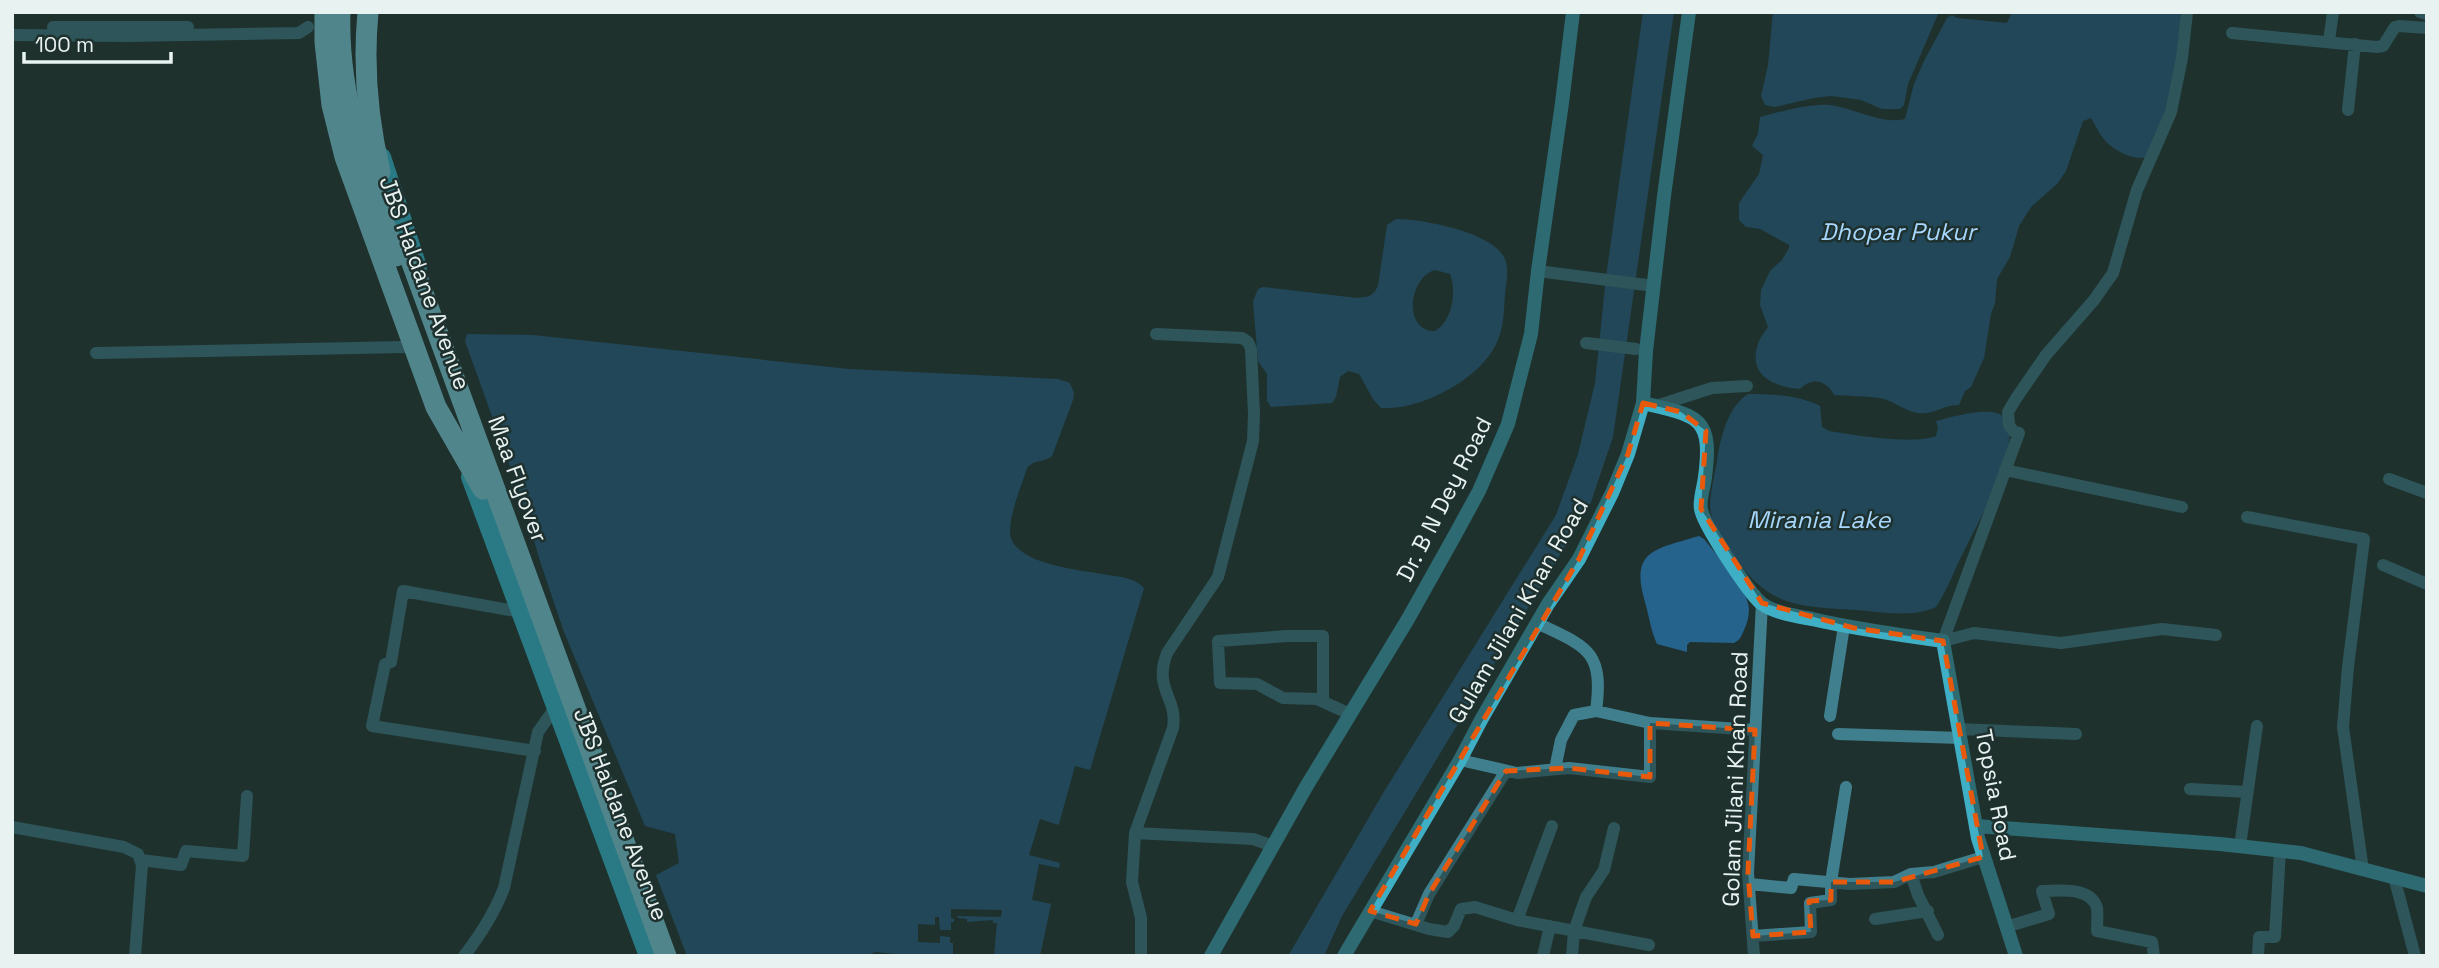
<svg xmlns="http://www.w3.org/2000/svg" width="2439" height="968" font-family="'Space Grotesk',sans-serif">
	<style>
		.water { fill: #25628c; fill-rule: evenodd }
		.pier { fill: #1f312e }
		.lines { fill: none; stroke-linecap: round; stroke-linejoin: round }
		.street { stroke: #40808e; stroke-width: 12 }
		.secondary { stroke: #3fafc5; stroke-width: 14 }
		.primary { stroke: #35d3ef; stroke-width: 18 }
		.highway { stroke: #8febfe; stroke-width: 21 }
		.highway-bridge { stroke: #8febfe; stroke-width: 21 }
		.marked { fill: none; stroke: #e8590c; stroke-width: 5; stroke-dasharray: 14 9; stroke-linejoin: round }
		.labels { text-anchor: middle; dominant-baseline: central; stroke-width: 5; stroke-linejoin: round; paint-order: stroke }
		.street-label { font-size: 23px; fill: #e8f3f1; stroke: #1f312e }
		.water-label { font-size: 24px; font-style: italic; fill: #a7d7fd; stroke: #1f312e }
	</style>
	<rect width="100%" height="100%" fill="#1f312e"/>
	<path class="water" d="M1643,12H1674L1613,437L1590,505L1342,916L1324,956H1288L1385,790L1556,515L1578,454L1595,383L1606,277Z
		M1773,12H1939L1908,84L1904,105L1900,109H1882L1861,100L1831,96L1814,98L1775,107L1765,105L1761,96L1768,65Z
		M2012,12H2180L2182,28L2171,105L2149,156C2135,163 2111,149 2103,138C2098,132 2095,124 2091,118L2083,121L2066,171L2057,184L2031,207L2019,226L2010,257L1997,279L1995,303L1991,314L1984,358L1971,387L1965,391L1959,405C1944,405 1938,412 1926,413C1906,415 1896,400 1879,398C1865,396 1849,396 1834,395C1826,380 1812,377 1800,389C1772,387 1746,374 1759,341C1761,336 1765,332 1768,327L1760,305L1761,290L1770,271L1782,260L1789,248V245L1760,229L1746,227L1739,220V203L1759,174L1763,155L1752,146L1758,134L1760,117C1779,112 1811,103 1830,105C1854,108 1881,125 1905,119L1914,84L1924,61L1947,18L1952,15L1957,18L2007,23Z
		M1396,219C1422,219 1491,232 1504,257C1510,268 1506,283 1505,294C1504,308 1504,324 1499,337C1486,377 1421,411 1381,408L1373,399L1359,374L1348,371L1340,377L1336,397L1332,403L1271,407L1267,401V374L1258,361L1253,301L1258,289L1263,287L1357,298C1369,297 1373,296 1378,286L1387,225ZM1435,270L1450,274C1457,291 1452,322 1435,331C1402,331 1409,277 1435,270Z
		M467,334L533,335L849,369L1058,379L1070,383L1074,393L1073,400L1052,456C1044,463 1034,459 1027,468C1021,488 1010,511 1010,532C1011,565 1083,570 1108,575C1121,577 1135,578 1144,588L1090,770L1075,766L1049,860L1060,863L1040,956H913L876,952L865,956H687L656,875L679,863L675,834L645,826L564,632L540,561L523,503L465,341Z
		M1748,394C1770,394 1800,395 1820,406L1822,427L1829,431C1854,435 1914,445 1936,436L1938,428L1936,421C1951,417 1994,404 2005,418C2024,443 1977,524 1965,549C1955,568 1948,589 1936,607C1912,618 1882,612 1857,610C1794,606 1767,607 1730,550C1722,537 1711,523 1710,507C1710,490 1716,471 1718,454C1722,433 1729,406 1748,394Z
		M1699,536L1704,539C1716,554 1749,590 1749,609C1749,616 1747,624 1744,630C1741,637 1740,640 1734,643L1690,642L1687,645V652L1657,644C1651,631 1649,616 1645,602C1629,549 1657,549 1699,536Z"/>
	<path class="pier" d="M1040,819L1059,825L1049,860L1029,855Z
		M1039,864L1059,868L1052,904L1032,900Z
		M951,909L1002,910L1001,917L957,916L958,918L967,919V922L993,920V923H997L994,956H953V943H950V937L940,936V943L918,942V924L935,925V917H939L940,930H951V922H954V919L951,918Z"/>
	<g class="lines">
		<path class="street" d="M2420,12L2427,14
			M53,27H188
			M2232,33L2377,47L2383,46L2395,27L2399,26L2427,28
			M12,35L127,36L299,33L308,27
			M2329,41L2333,12
			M2348,110L2355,44
			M1538,271L1654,286
			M1586,343L1636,349
			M96,353L404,347
			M1656,406L1712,388L1747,386
			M2005,470L2182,507
			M2389,479L2427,493
			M2247,517L2364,539L2348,667L2343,727L2363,870
			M2383,565L2427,584
			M521,612L403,591L391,662L385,664L372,726L535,751
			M1537,623C1587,647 1604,650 1596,711
			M1943,641L2019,433L2014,432L2009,425L2008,412L2015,400L2046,355L2094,300L2113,273L2137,190L2171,112L2182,58L2187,12
			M1943,641L1974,633L2061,643L2162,629L2216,635
			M1323,702V636H1288L1218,641L1220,683L1257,684L1283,698L1317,699L1350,714
			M1830,716L1844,626
			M1959,729L2076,734
			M1838,734L1961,738
			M1460,760L1517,773L1569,768L1650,777V723L1755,730
			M1555,769L1561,740L1574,715L1596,711L1650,723
			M2190,789L2248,792
			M12,827L124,847L138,854L142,865L135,956
			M1135,833L1253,839L1273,846
			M2240,846L2257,726
			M141,860L181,865L186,851L243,856L247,796
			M1911,874L1918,895L1938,935
			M2394,877L2415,956
			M1750,884L1791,888L1794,879L1850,884L1894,882L1911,874L1934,872L1983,857
			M1370,911L1429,929L1448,932L1454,926L1461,909L1475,907L1517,920L1649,945
			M1875,919L1928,911
			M1517,920L1552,826
			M1416,924L1429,894L1506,771
			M2006,927L2049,914L2042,891C2059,891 2091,886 2097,908C2098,915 2097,924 2097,931L2152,942L2154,956
			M1753,936L1811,932L1810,903L1831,900V882L1846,787
			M464,956C481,934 494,914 504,888L538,732L555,708L559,706
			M1141,956V918L1132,882L1135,833L1173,728C1178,697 1153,690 1167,653L1218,577L1253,441L1254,414L1251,349L1248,342L1242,338L1156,334
			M1543,956L1550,926
			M1572,956L1574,931L1586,897L1604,870L1614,828
			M1754,956L1748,873L1762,603
			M2258,956L2259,937H2275L2280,851"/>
		<path class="secondary" d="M1643,403C1698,416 1713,416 1705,477C1704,487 1699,500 1701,509C1703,524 1749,593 1761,603C1774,613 1796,616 1812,619C1855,629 1899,635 1943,641L1978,838L2016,956
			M1976,826L2220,844L2301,853L2427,886
			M1211,956L1306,787L1408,619L1455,535L1479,491L1508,424L1531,334L1538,271L1562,103L1573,12
			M1344,956L1460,760L1481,720L1548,604L1579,559L1612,493L1628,454L1643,403L1646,351L1664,196L1689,12"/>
		<path class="primary" d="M382,157L418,267
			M470,477L648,956"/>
		<path class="highway" d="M340,12C337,98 367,177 396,256"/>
		<path class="highway-bridge" d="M325,12V42L332,105L345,157L436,407L483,489
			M368,12C363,65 368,121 380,172
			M409,255L666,956"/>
	</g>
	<path d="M0 0H2439V968H0ZM1643,403L1681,412L1706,431L1701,509L1762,603L1854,628L1943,641L1983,857L1894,882H1831V900L1809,901L1811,932L1753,936L1748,873L1755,730L1650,723V777L1569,768L1506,771L1429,894L1416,924L1370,911L1579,559L1628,454Z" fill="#1f312e" fill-opacity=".55" fill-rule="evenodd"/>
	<path class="marked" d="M1643,403L1681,412L1706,431L1701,509L1762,603L1854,628L1943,641L1983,857L1894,882H1831V900L1809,901L1811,932L1753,936L1748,873L1755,730L1650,723V777L1569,768L1506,771L1429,894L1416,924L1370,911L1579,559L1628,454Z"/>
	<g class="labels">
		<g class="street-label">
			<text transform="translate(425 283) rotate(70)">JBS Haldane Avenue</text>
			<text transform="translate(518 479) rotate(70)">Maa Flyover</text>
			<text transform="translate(1444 499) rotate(-63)">Dr. B N Dey Road</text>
			<text transform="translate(1518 611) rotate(-60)">Gulam Jilani Khan Road</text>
			<text transform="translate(1735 779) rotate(-88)">Golam Jilani Khan Road</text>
			<text transform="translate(1996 795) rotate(79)">Topsia Road</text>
			<text transform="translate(621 814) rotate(69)">JBS Haldane Avenue</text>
		</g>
		<g class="water-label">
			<text x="1898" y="231">Dhopar Pukur</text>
			<text x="1819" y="519">Mirania Lake</text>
		</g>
	</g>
	<rect width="2439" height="968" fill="none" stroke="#e8f3f1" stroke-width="28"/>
	<path d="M24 52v10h147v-10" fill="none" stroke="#e8f3f1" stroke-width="3.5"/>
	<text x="35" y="52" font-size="21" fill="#e8f3f1" stroke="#1f312e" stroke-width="5" paint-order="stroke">100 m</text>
</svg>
